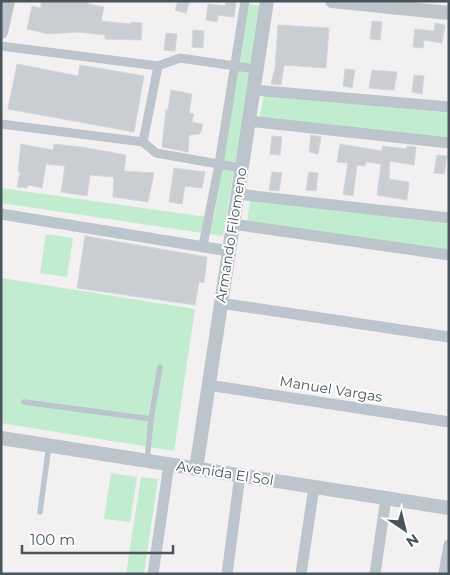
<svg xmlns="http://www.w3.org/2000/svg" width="450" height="575" font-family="Montserrat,sans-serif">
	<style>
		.green { fill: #c1eccf }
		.building { fill: #cacdd2; stroke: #d4d6db }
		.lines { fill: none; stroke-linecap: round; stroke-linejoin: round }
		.service { stroke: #bcc5cb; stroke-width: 5.5 }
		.pedestrian { stroke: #bcc5cb; stroke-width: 9 }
		.minor { stroke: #bcc5cb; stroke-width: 11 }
		.tertiary { stroke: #bcc5cb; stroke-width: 14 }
		.labels { text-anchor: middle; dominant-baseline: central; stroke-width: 4; stroke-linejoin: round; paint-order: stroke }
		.street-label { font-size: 14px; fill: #49545c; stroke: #fff }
	</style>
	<rect width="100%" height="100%" fill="#f2f0f0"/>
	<path class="green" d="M249,4L261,6L223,236L1,203V188L214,218Z
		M264,95L449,113V143L259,121Z
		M250,200L449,224V254L247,224Z
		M46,234L73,238L67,277L40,273Z
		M1,278L195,309L174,451L1,423Z
		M111,473L137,477L130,522L104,519Z
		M141,477L158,479L144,574H126Z"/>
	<path class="building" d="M41,1H88V4L104,7L101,21L130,24L131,22L142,23L141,40L105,39V35L79,32L48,34L27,29L32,6L41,8Z
		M178,1H190L186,13L175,10Z
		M226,1H236L234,17L218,15L217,22L206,20L208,4L225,6Z
		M372,21L382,22L380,40L370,39Z
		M435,23L445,25L442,43L424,40L423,48L413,47L415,29L434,31Z
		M278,25L329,28L326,68L284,65L281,85L271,84L275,68Z
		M193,30L204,31L203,48L192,47Z
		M166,33L177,34L175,51L164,50Z
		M17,64L78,76L80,65L144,76L134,132L8,109Z
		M345,69L355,70L352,88L343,86Z
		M372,70L397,72L394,90L369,88Z
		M414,75L424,76L422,94L412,92Z
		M171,90L192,94L189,113L194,114L192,122L203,124L200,134L189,135L188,152L162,147L166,110H168Z
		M311,135L321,137L318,154L309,152Z
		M272,136L282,137L280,155L270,154Z
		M21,144L53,150L54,144L81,147L126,155L124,171L154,173L148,202L113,197L114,177L90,175L87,196L61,192L65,166L46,164L42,188L28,185L27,188L17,187L20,172L18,171Z
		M340,144L382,151V146L406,149L407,146L416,147L414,165L390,161L389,179L409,182L407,200L377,195L381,164L366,162L365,166L357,165L353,196L343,194L348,163L337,162Z
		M437,155L447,156L444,174L434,173Z
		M174,168L205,172L202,188L185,186L182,204L169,202Z
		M272,172L282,173L279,191L269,190Z
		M309,172L318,173L316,191L306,190Z
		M85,236L207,257L204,283L199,282L195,305L77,288Z"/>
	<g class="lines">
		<path class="service" d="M24,402L151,419
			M147,461L151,419L160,367
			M40,512L49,445"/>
		<path class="pedestrian" d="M1,46L158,66L180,58L256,69
			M1,124L143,142L156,153L241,168
			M143,142L158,66
			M203,246L219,164L245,1"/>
		<path class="minor" d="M253,90L449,107
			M248,121L449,143
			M237,194L449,218
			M1,214L229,251
			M232,224L449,255
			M220,303L449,337
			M208,385L449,422
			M153,574L169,464
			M227,574L240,475
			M301,574L314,487
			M375,574L386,498
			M444,574L449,545"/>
		<path class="tertiary" d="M332,1L449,13
			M1,32L8,1
			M1,438L449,508
			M196,469L267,1"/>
	</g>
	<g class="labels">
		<g class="street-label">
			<text transform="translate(231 235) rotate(-81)">Armando Filomeno</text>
			<text transform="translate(331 389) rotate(9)">Manuel Vargas</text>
			<text transform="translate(225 473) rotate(9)">Avenida El Sol</text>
		</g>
	</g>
	<rect width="450" height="575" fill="none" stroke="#49545c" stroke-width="5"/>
	<g transform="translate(405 530) rotate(145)" stroke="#ffffff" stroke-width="4" paint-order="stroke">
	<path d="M0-4L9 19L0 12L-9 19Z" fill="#49545c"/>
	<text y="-8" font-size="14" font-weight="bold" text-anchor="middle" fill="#49545c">N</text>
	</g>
	<path d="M22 545v8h151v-8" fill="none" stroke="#49545c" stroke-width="2.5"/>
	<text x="30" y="545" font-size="15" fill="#49545c" stroke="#ffffff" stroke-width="4" paint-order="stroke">100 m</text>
</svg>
